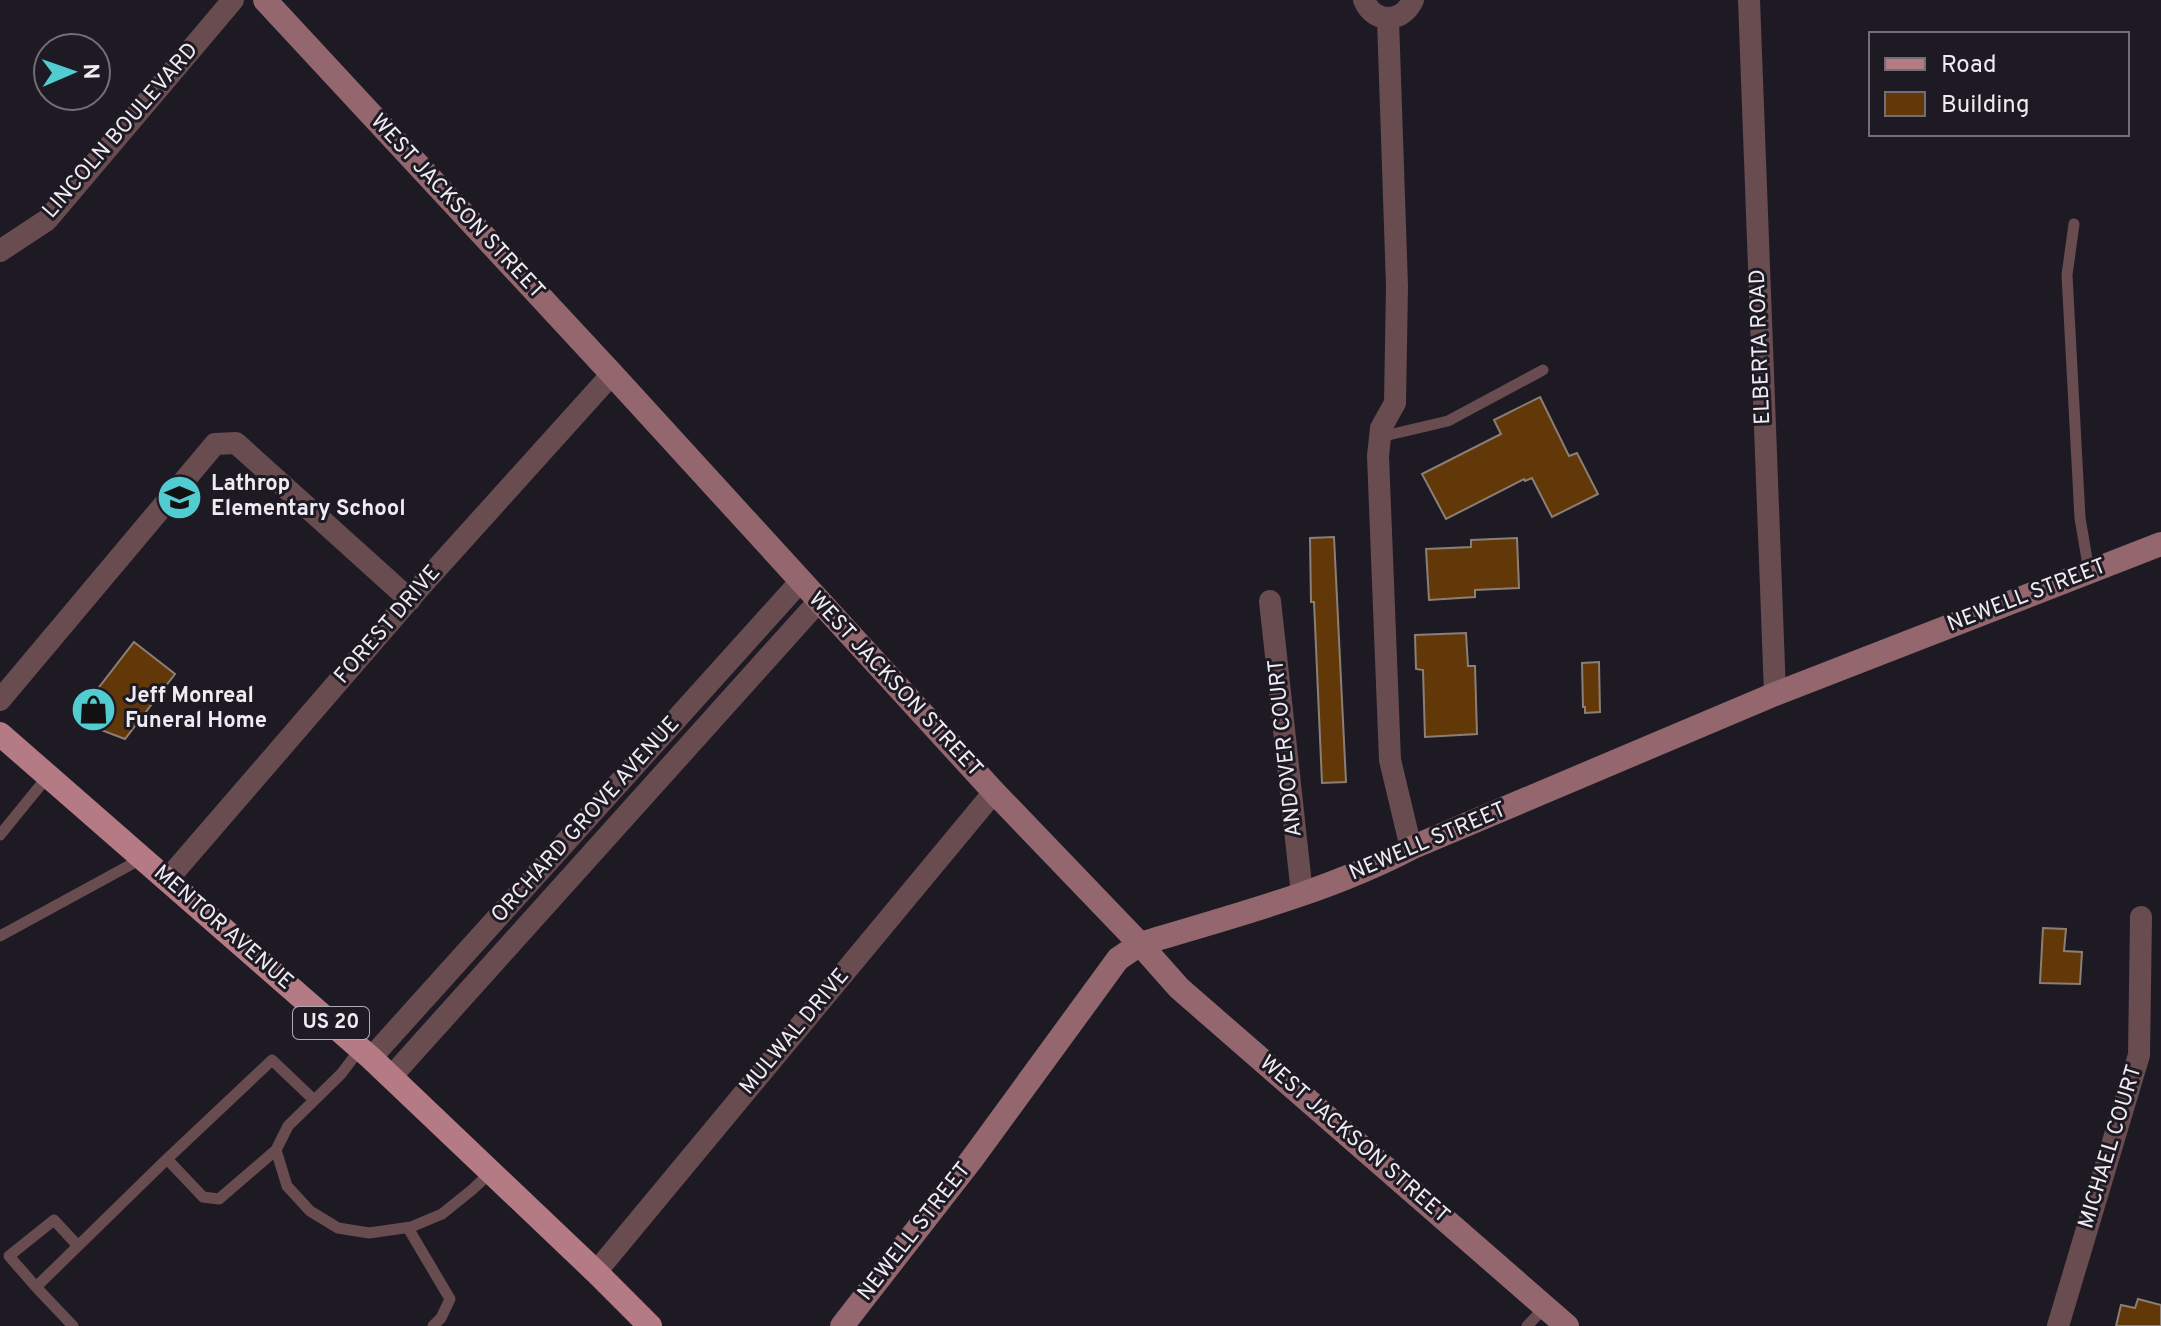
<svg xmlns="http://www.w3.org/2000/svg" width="2161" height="1326" font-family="Overpass,sans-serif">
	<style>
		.building { fill: #633808; stroke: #8b7f75; stroke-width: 2 }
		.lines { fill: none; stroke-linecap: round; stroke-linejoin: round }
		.lane { stroke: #684c50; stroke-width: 11 }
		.street { stroke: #684c50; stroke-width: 22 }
		.secondary { stroke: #93676d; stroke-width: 24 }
		.primary { stroke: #b47b84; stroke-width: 24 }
		.labels { text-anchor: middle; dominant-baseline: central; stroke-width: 6; stroke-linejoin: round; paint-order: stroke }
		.shield { fill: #1e1a24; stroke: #b0acb4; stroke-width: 2 }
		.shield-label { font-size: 20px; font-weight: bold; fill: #eeebf2 }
		.street-label { font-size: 22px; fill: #eeebf2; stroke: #1e1a24 }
		.poi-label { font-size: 22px; font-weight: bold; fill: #eeebf2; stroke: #1e1a24; text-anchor: start }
	</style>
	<rect width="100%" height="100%" fill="#1e1a24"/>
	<path class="building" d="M1540,397L1569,456L1577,453L1598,494L1552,517L1532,478L1525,481L1524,479L1446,519L1422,474L1501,434L1494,420Z
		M1334,537L1346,782L1322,783L1314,602H1311L1310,538Z
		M1517,538L1519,588L1475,590V597L1429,600L1426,549L1471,547V540Z
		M1466,633L1468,666H1475L1477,734L1425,737L1423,670L1416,669L1415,635Z
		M134,642L175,674L125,739L101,730L83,708Z
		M1599,662L1600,712L1585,713V707H1583L1582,663Z
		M2043,928L2066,929L2064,951L2082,952L2080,984L2040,983Z
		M2138,1299L2161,1305V1326H2116L2121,1305L2135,1308Z"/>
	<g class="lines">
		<path class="lane" d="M2074,224L2067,275L2080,518L2089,571
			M1380,437L1448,421L1543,370
			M0,835L48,776
			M0,936L143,858
			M360,1049L341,1074L288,1126L276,1150L287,1186L310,1211L338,1228L369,1233L411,1227L442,1214L473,1189L491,1172
			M276,1150L219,1199L203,1197L167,1159L272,1060L314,1100
			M408,1228L450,1299L441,1318L433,1326
			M36,1287L9,1256L54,1220L78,1246
			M73,1326L36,1287L167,1159
			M1527,1326L1546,1306"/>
		<path class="street" d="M1364,0C1374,24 1402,24 1413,0
			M1749,0L1775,694
			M1388,19L1397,286L1395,403L1381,428L1378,456L1390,760L1411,848
			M0,251L47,220L233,0
			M1270,601L1302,894
			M0,700L215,444L236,443L410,600
			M167,880L420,587L612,374
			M371,1058L800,582
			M391,1077L818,602
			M596,1272L994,792
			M2058,1326L2139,1055L2141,917"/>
		<path class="secondary" d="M265,0L612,374L994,792L1140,944L1179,988L1567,1326
			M842,1326L972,1159L1118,959L1140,944C1232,916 1327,892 1411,848L1775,694L2161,544"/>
		<path class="primary" d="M0,734L371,1058L596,1272L650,1326"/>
	</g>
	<defs>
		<symbol id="school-disc" viewBox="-11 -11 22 22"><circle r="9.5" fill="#51ccd1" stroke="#1e1a24"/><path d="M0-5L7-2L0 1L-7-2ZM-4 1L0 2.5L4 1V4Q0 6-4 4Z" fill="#111"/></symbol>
		<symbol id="shop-disc" viewBox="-11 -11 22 22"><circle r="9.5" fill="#51ccd1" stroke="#1e1a24"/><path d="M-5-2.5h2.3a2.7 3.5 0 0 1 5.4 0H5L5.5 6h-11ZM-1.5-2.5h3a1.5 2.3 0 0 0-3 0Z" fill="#111"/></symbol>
	</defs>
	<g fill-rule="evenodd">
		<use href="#school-disc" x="154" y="472" width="51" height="51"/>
		<use href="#shop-disc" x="68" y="684" width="51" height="51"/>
	</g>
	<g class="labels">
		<rect class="shield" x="293" y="1007" width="76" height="32" rx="6"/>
		<g class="shield-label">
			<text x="331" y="1023">US 20</text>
		</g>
		<g class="street-label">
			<text transform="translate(121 131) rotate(-49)">LINCOLN BOULEVARD</text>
			<text transform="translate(457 207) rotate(47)">WEST JACKSON STREET</text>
			<text transform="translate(1761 347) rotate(-92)">ELBERTA ROAD</text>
			<text transform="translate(2027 596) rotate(-21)">NEWELL STREET</text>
			<text transform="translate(388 625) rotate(-49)">FOREST DRIVE</text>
			<text transform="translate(895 685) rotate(47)">WEST JACKSON STREET</text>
			<text transform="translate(1286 748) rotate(-96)">ANDOVER COURT</text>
			<text transform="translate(586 820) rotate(-48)">ORCHARD GROVE AVENUE</text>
			<text transform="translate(1428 842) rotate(-23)">NEWELL STREET</text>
			<text transform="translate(223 928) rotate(41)">MENTOR AVENUE</text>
			<text transform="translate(795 1032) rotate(-50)">MULWAL DRIVE</text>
			<text transform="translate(1354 1140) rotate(41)">WEST JACKSON STREET</text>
			<text transform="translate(2111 1147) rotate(-73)">MICHAEL COURT</text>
			<text transform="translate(915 1232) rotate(-52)">NEWELL STREET</text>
		</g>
		<g class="poi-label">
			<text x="211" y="484">Lathrop<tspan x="211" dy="25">Elementary School</tspan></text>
			<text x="125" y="696">Jeff Monreal<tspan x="125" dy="25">Funeral Home</tspan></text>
		</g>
	</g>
	<rect x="1869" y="32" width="260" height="104" fill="#1e1a24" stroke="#716e76" stroke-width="2"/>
	<rect x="1885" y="58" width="40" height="12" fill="#b47b84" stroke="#716e76" stroke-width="2"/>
	<text x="1941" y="72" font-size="24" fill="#eeebf2">Road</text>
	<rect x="1885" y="92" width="40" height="24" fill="#633808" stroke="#716e76" stroke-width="2"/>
	<text x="1941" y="112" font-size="24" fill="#eeebf2">Building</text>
	<g transform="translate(72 72) rotate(88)"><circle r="38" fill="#1e1a24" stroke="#716e76" stroke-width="2"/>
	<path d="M0-6L14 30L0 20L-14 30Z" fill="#51ccd1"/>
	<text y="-12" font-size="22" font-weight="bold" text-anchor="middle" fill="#eeebf2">N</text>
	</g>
</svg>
